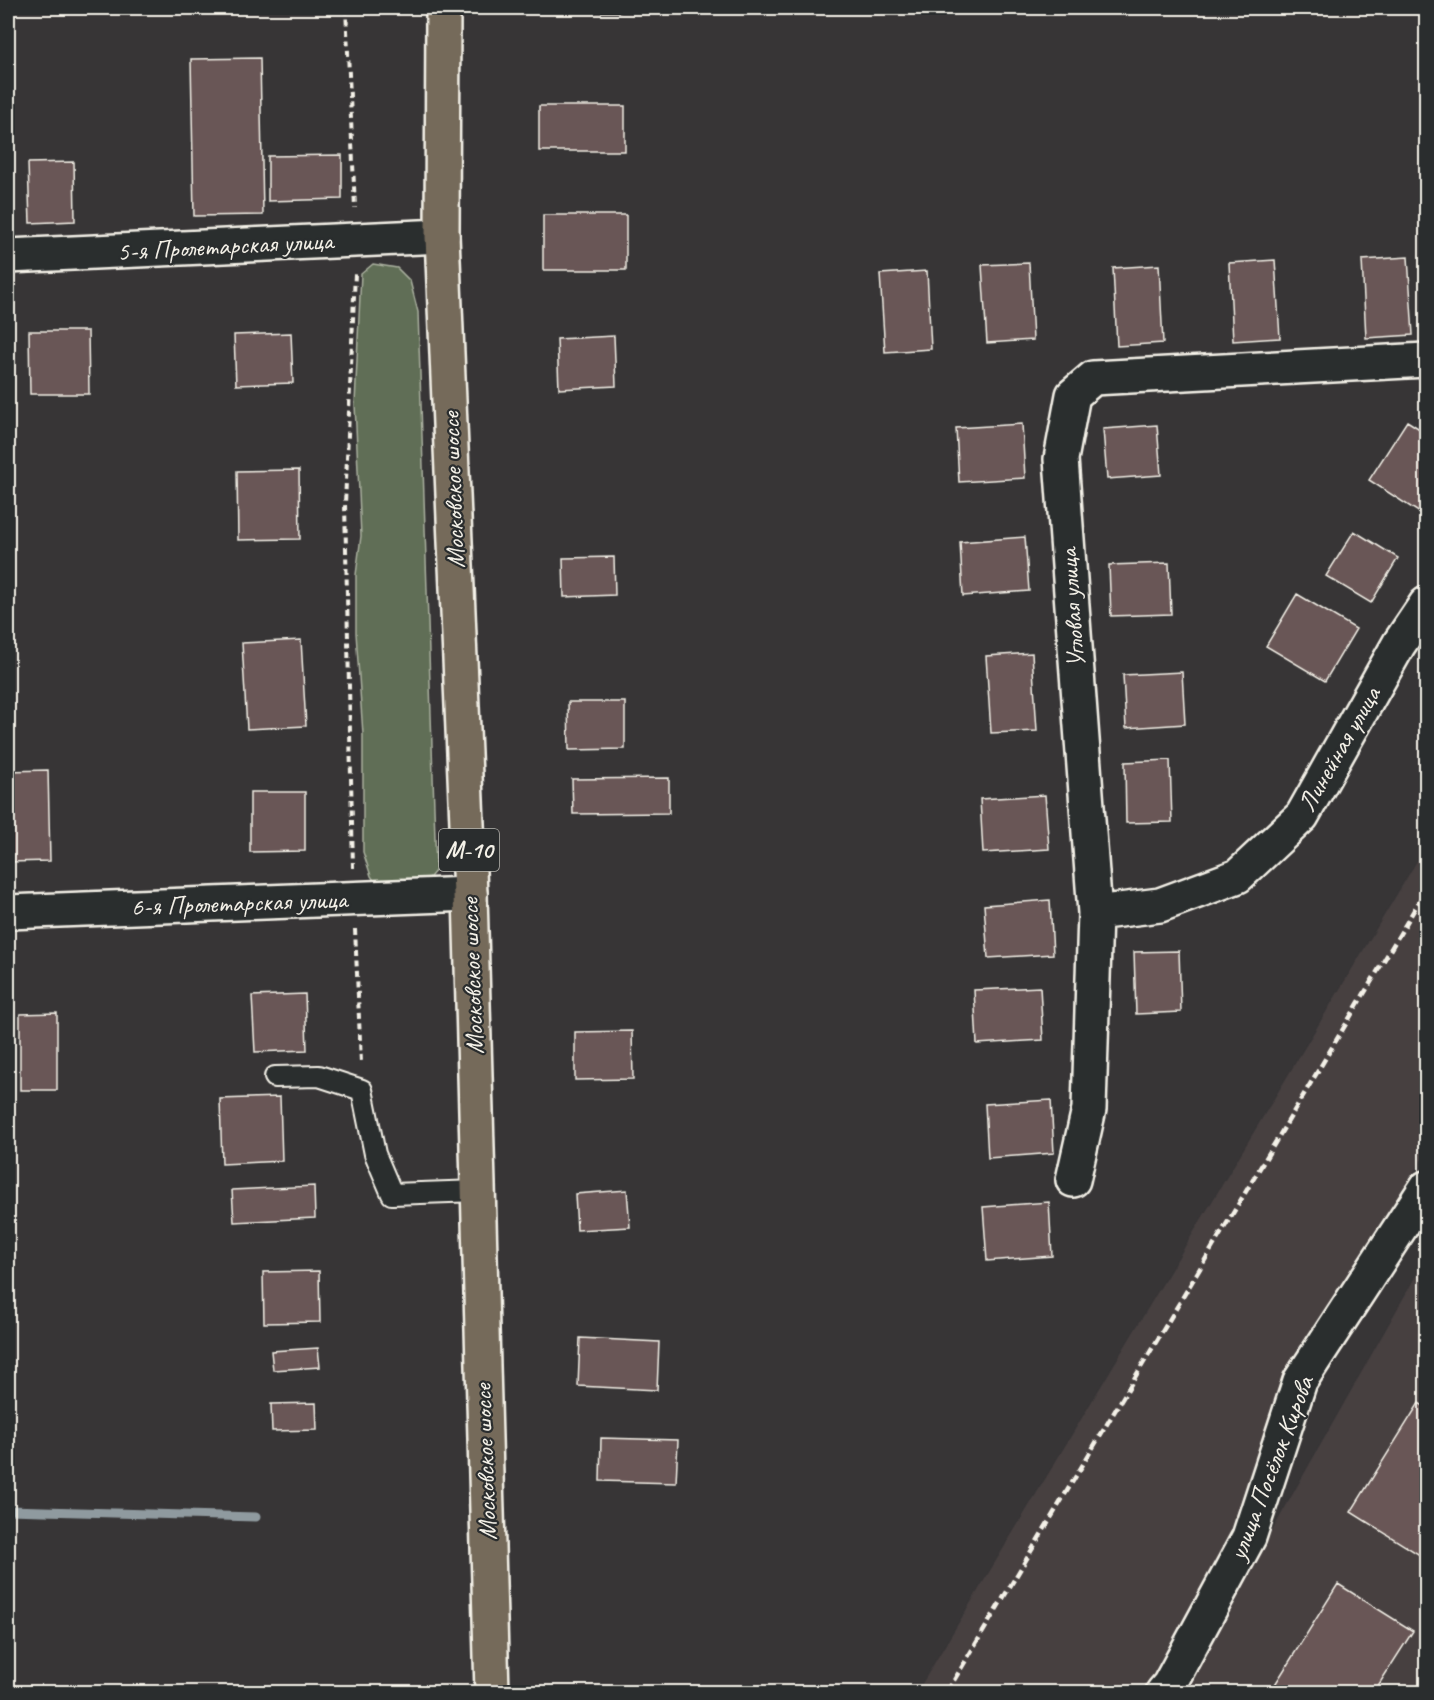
<svg xmlns="http://www.w3.org/2000/svg" width="1434" height="1700" font-family="Caveat,sans-serif">
	<style>
		.built { fill: #463f40 }
		.green { fill: #606e56; stroke: #aab09f; stroke-width: 1.5 }
		.lines { fill: none; stroke-linecap: round; stroke-linejoin: round }
		.stream { stroke: #8f9a9f; stroke-width: 9 }
		.building { fill: #695656; stroke: #f4f1e8; stroke-width: 1.5 }
		.lane-casing { stroke: #f4f1e8; stroke-width: 24 }
		.street-casing { stroke: #f4f1e8; stroke-width: 38 }
		.highway-casing { stroke: #f4f1e8; stroke-width: 38 }
		.path { stroke: #f4f1e8; stroke-width: 4; stroke-dasharray: 6 4.5; stroke-linecap: butt }
		.lane { stroke: #2a2d2e; stroke-width: 20 }
		.street { stroke: #2a2d2e; stroke-width: 33 }
		.highway { stroke: #746a5a; stroke-width: 33 }
		.rail { stroke: #f4f1e8; stroke-width: 4.5; stroke-dasharray: 9 4.5; stroke-linecap: butt }
		.labels { text-anchor: middle; dominant-baseline: central; stroke-width: 4.5; stroke-linejoin: round; paint-order: stroke }
		.shield { fill: #2a2d2e; stroke: #b7b6b0; stroke-width: 1.5 }
		.shield-label { font-size: 24px; font-weight: bold; fill: #f4f1e8 }
		.street-label { font-size: 26px; fill: #f4f1e8; stroke: #2a2d2e }
	</style>
	<rect width="100%" height="100%" fill="#373536"/>
	<filter id="ink" filterUnits="userSpaceOnUse"><feTurbulence type="fractalNoise" baseFrequency=".0167" numOctaves="2"/><feDisplacementMap in="SourceGraphic" scale="12" xChannelSelector="R" yChannelSelector="G"/><feConvolveMatrix kernelMatrix="1 2 1 2 8 2 1 2 1" color-interpolation-filters="sRGB"/></filter>
	<g filter="url(#ink)">
		<path class="built" d="M1426,846V1153L1283,1377L1231,1535L1156,1673L1139,1692H917Z
			M1426,1258V1692H1181Z"/>
		<path class="green" d="M373,264L397,268L410,281L418,312L436,870L425,883L379,888L371,876L363,852V734L356,633V575L361,536L355,404L361,274Z"/>
		<g class="lines">
			<path class="stream" d="M8,1510L256,1517"/>
		</g>
		<path class="building" d="M539,8H620V12H539Z
			M260,58L263,215L194,216L191,59Z
			M539,106H625V151H539Z
			M342,155V199L268,201V156Z
			M74,162L75,221L30,223L28,163Z
			M543,215H626V270H543Z
			M1408,257L1413,335L1366,338L1362,260Z
			M1275,260L1280,338L1233,341L1229,263Z
			M1029,263L1033,340L987,343L982,265Z
			M1159,265L1163,343L1117,346L1113,268Z
			M927,271L931,349L885,352L880,274Z
			M29,331H88L89,394H30Z
			M291,333L293,383L236,385L234,335Z
			M614,336L616,386L559,389L557,339Z
			M1407,421L1426,433V510L1423,515L1369,480Z
			M1022,424L1025,478L959,482L956,428Z
			M1157,425L1161,475L1107,479L1103,429Z
			M299,470L300,539L238,540L237,471Z
			M1354,531L1398,558L1371,603L1326,576Z
			M1025,537L1029,591L963,596L960,542Z
			M614,557L615,595L564,597L563,558Z
			M1169,563L1171,614L1111,616L1109,565Z
			M1297,594L1356,629L1325,681L1266,646Z
			M301,640L306,726L247,729L242,643Z
			M1032,653L1037,731L991,733L986,656Z
			M1182,672L1185,724L1126,728L1123,675Z
			M568,702H625V749L569,750Z
			M1170,760L1172,822L1126,823L1125,762Z
			M48,770L50,861L8,862V771Z
			M669,778V813L573,814L572,779Z
			M250,792H305V851L250,852Z
			M1045,795L1049,849L983,853L980,799Z
			M1050,900L1053,954L988,958L984,905Z
			M1179,951L1181,1012L1136,1014L1134,952Z
			M1040,987L1043,1040L977,1044L974,990Z
			M305,994L307,1050L255,1052L252,996Z
			M57,1013V1090H20V1014Z
			M632,1031L633,1079L575,1080V1032Z
			M280,1097L282,1161L222,1164L220,1099Z
			M1051,1100L1054,1153L988,1158L985,1104Z
			M314,1186L315,1218L234,1222L232,1190Z
			M627,1190L630,1227L577,1230L575,1194Z
			M1049,1202L1052,1256L987,1261L983,1207Z
			M319,1271L320,1322L264,1323L263,1272Z
			M580,1338L659,1342L657,1390L578,1386Z
			M318,1348L320,1367L273,1370L271,1351Z
			M316,1403L317,1430L272,1431L271,1404Z
			M1419,1403L1426,1408V1559L1351,1512Z
			M601,1438L678,1440L676,1483L600,1481Z
			M1338,1584L1413,1631L1374,1692H1284L1274,1686Z"/>
		<g class="lines">
			<defs>
				<path id="lane" d="M275,1077L319,1076L362,1090L375,1154L392,1194L478,1191"/>
				<path id="street" d="M8,256L442,236
					M8,912L470,894
					M1095,913L1160,905L1238,876L1302,816L1399,644L1426,604
					M1073,1180L1089,1109L1095,913L1061,459L1073,395L1093,378L1426,360
					M1163,1692L1169,1685L1249,1537L1300,1381L1426,1188"/>
				<path id="highway" d="M443,8L442,236L470,894L492,1692"/>
			</defs>
			<use href="#lane" class="lane-casing"/>
			<use href="#street" class="street-casing"/>
			<use href="#highway" class="highway-casing"/>
			<path class="path" d="M346,8L355,208
				M353,868L345,504L355,273
				M355,929L361,1063"/>
			<use href="#lane" class="lane"/>
			<use href="#street" class="street"/>
			<use href="#highway" class="highway"/>
			<path class="rail" d="M947,1692L1426,890"/>
		</g>
	</g>
	<g class="labels">
		<rect class="shield" x="439" y="829" width="60" height="42" rx="4.5"/>
		<g class="shield-label">
			<text x="469" y="850">М-10</text>
		</g>
		<g class="street-label">
			<text transform="translate(225 246) rotate(-3)">5-я Пролетарская улица</text>
			<text transform="translate(453 490) rotate(-92)">Московское шоссе</text>
			<text transform="translate(1072 608) rotate(-94)">Угловая улица</text>
			<text transform="translate(1339 749) rotate(-60)">Линейная улица</text>
			<text transform="translate(239 903) rotate(-2)">6-я Пролетарская улица</text>
			<text transform="translate(472 976) rotate(-92)">Московское шоссе</text>
			<text transform="translate(485 1462) rotate(-92)">Московское шоссе</text>
			<text transform="translate(1271 1468) rotate(-69)">улица Посёлок Кирова</text>
		</g>
	</g>
	<rect width="1434" height="1700" fill="none" stroke="#2a2d2e" stroke-width="30"/>
	<rect x="15" y="15" width="1404" height="1670" fill="none" stroke="#f4f1e8" stroke-width="2" filter="url(#ink)"/>
</svg>
